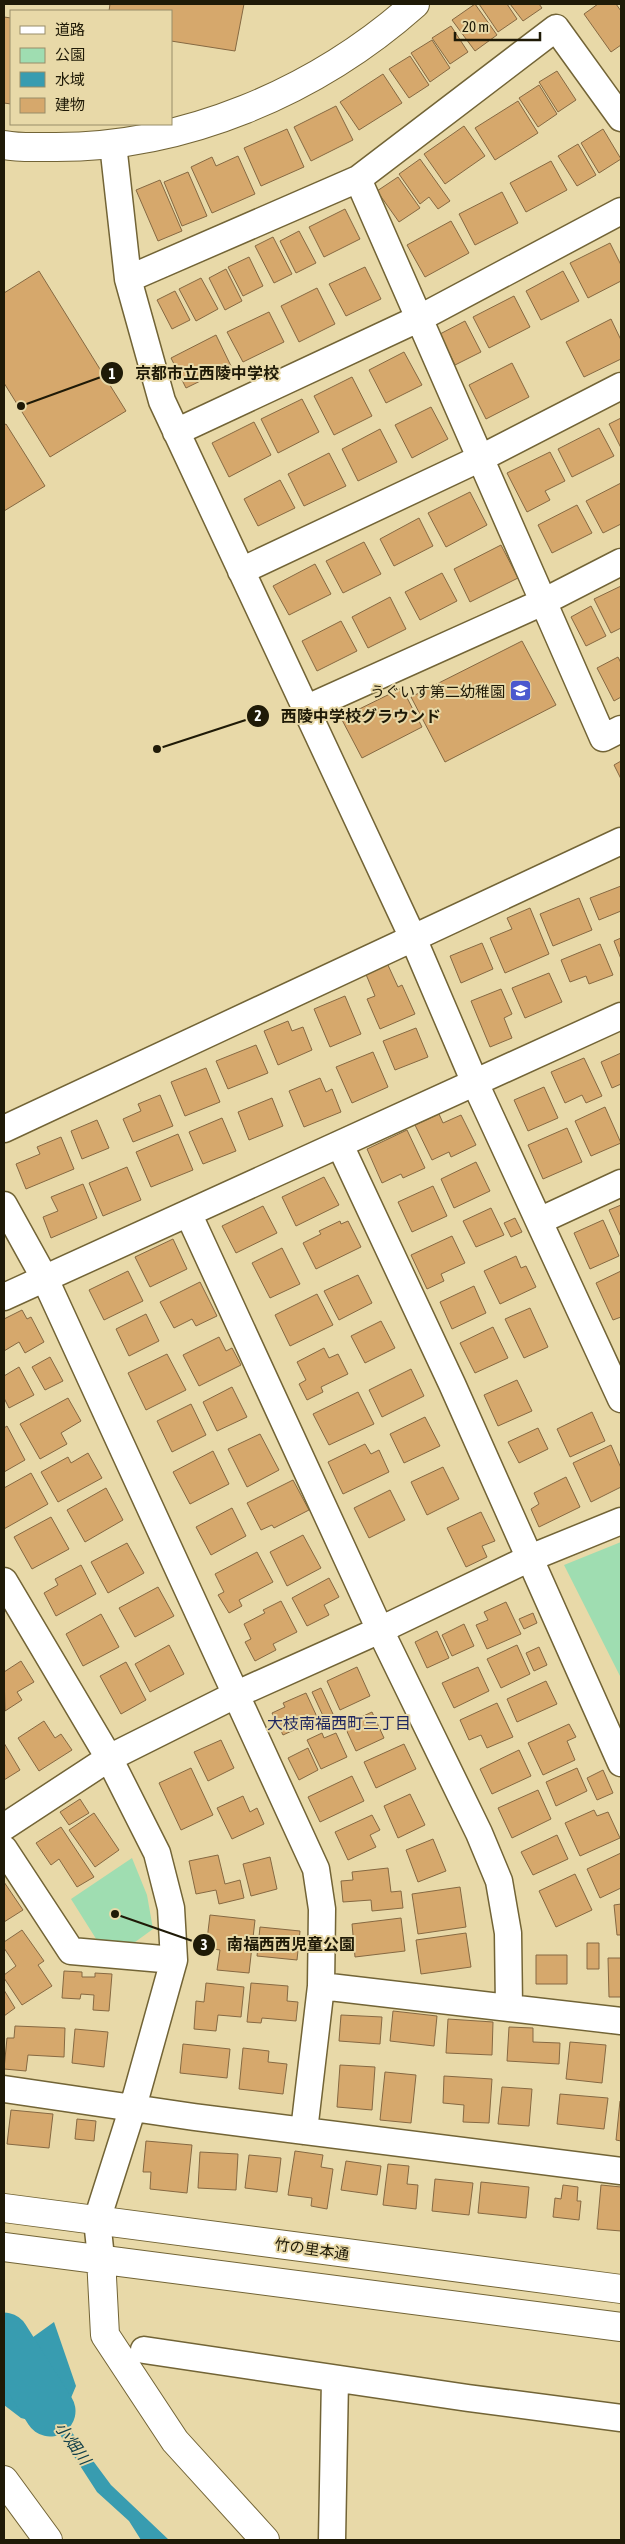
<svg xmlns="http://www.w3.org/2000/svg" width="625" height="2544" font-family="'Asap Condensed','Noto Sans JP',sans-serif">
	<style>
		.green { fill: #9fddb1 }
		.water { fill: #389cb0 }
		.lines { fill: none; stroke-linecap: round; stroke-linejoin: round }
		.river { stroke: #389cb0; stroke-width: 51 }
		.building { fill: #d6a86c; stroke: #866942 }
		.street-casing { stroke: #726436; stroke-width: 29 }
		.secondary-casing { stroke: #726436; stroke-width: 30 }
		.street { stroke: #fff; stroke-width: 26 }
		.secondary { stroke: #fff; stroke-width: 28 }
		.labels { text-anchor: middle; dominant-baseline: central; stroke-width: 4; stroke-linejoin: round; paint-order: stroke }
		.poi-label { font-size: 15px; fill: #1f1a07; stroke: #e8d9a8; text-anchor: end }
		.street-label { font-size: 15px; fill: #1f1a07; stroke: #e8d9a8 }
		.neighbourhood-label { font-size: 16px; fill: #1f265f; stroke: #e8d9a8 }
		.water-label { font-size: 16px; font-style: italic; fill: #134049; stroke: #e8d9a8 }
		.leader { fill: none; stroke: #1f1a07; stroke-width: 2 }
		.callout-dot { fill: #1f1a07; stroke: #e8d9a8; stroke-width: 2 }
		.mark-label { font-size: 15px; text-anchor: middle; font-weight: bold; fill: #fff }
		.callout-label { font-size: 16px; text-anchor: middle; font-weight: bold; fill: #1f1a07; stroke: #e8d9a8; stroke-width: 4; stroke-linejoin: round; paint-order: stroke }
	</style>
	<rect width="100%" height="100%" fill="#e8d9a8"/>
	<path class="green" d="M621,1542V1678L564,1565Z
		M132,1858L147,1895L153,1929L131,1945L98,1942L71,1899Z"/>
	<path class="water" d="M54,2322L76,2386L62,2419L111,2485L169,2540H141L129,2521L97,2492L55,2427L21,2418L4,2405V2358Z"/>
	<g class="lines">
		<path class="river" d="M4,2338L50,2411"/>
	</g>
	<path class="building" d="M110,4H244L235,51L171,41V11H109Z
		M475,4L497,35L475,51L452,20Z
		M479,4H507L517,19L498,32Z
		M510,4H539L542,8L523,21Z
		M598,4H616L621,11V45L611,52L584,14Z
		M4,17L11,18V104L4,103Z
		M451,26L468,52L450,64L432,38Z
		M432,40L450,68L430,82L411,53Z
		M410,56L429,85L409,98L389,69Z
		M557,71L576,100L558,112L539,82Z
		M383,74L402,103L359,130L340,102Z
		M539,85L557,114L538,127L519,98Z
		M518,101L538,133L495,160L475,128Z
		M336,106L353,140L311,161L294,127Z
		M464,126L485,156L445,184L424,154Z
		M287,129L304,167L261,186L244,148Z
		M603,129L621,159L599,173L581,143Z
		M578,144L596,175L577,186L558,156Z
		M238,156L255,194L212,213L191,167L212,157L216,166Z
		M420,159L450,201L438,209L429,197L420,204L399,174Z
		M551,161L567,190L526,212L510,183Z
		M188,172L207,216L182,226L164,182Z
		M398,177L420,208L399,222L377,191Z
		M160,180L182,231L158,241L136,190Z
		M502,192L518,223L475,245L459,214Z
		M345,209L360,239L324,257L309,227Z
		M451,221L469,253L425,277L407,245Z
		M299,231L316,263L296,273L280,241Z
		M273,237L292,274L274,283L255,246Z
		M610,243L621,265V281L588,298L570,263Z
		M249,257L263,286L243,296L228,267Z
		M365,267L381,299L346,316L329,284Z
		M226,269L242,301L225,310L209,278Z
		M39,271L126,411L50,457L4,383V293Z
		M563,271L579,301L541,320L526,291Z
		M201,278L218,309L196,321L179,289Z
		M317,288L335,324L299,342L281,306Z
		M175,291L190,320L172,329L157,300Z
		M514,296L530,327L489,348L473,317Z
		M269,312L284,342L243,362L227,332Z
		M611,319L621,340V359L584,377L566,342Z
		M465,321L481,352L455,365L440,334Z
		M216,335L231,366L186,388L171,358Z
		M404,352L422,385L386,403L369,370Z
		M512,363L529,397L486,419L469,385Z
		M352,377L372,416L334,435L314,396Z
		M302,399L319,432L278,453L261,419Z
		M431,407L448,439L412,458L395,425Z
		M621,418V448L609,424Z
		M254,422L271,455L229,477L212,443Z
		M6,424L45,486L4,511V425Z
		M599,428L614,456L572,477L558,449Z
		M380,429L397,462L358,481L342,449Z
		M550,452L565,481L545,491L550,500L527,512L507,473Z
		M329,453L346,486L304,506L288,474Z
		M280,480L295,508L258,526L244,499Z
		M621,483V524L603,533L586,501Z
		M470,492L487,525L446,547L428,513Z
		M577,505L592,533L552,553L538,525Z
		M419,518L433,546L394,566L380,539Z
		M364,542L381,574L343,593L326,561Z
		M501,545L518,578L470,602L454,569Z
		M315,564L331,594L289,615L273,586Z
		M442,573L457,601L420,620L405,592Z
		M621,586V628L611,633L594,599Z
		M390,597L406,629L368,648L352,617Z
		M591,606L606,636L586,646L571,617Z
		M341,621L357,651L317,671L302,641Z
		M522,641L556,705L445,762L411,697Z
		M618,657L621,663V697L614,701L597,668Z
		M402,688L422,727L362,758L341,718Z
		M621,761V779L614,765Z
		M621,886V911L599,920L590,898Z
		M579,898L592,930L553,946L540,914Z
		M530,908L549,954L505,973L490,938L512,929L507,918Z
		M621,938V959L614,941Z
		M482,943L493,969L461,983L450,956Z
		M600,944L613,975L589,984L586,976L570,982L561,960Z
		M387,963L398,987L402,985L415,1014L380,1029L367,999L375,996L365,972Z
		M549,973L562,1002L525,1018L512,988Z
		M501,989L512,1014L504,1018L512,1038L490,1047L471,1001Z
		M345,996L361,1034L330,1047L314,1009Z
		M288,1021L292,1031L303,1027L312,1050L278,1065L264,1031Z
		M416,1028L428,1057L395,1070L383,1041Z
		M256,1045L268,1073L228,1089L216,1061Z
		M373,1052L388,1087L352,1103L336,1067Z
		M621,1053V1084L612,1088L601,1062Z
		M584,1058L602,1096L586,1103L582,1095L565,1103L551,1072Z
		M206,1068L220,1102L185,1116L171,1082Z
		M320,1078L326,1092L332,1089L341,1112L304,1127L289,1091Z
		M544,1087L558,1118L528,1131L514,1100Z
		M160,1095L173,1126L133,1142L123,1119L141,1111L138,1104Z
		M272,1098L283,1126L249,1140L238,1112Z
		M605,1107L621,1143L591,1156L575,1121Z
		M439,1114L443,1123L461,1115L476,1145L451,1157L449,1152L432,1160L415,1125Z
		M222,1118L236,1151L203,1164L189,1132Z
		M97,1120L109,1148L82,1159L71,1131Z
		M567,1128L582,1162L543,1179L528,1145Z
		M407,1130L425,1168L403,1178L401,1174L382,1183L367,1149Z
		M178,1134L193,1170L151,1187L136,1152Z
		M61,1137L74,1169L26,1189L16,1164L40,1154L37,1147Z
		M476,1162L490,1191L454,1208L441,1179Z
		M127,1167L141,1200L103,1216L89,1183Z
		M324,1177L339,1205L296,1226L282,1197Z
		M83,1184L97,1218L51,1238L43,1217L58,1211L51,1197Z
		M433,1186L447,1216L412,1232L398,1202Z
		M621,1205V1237L609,1210Z
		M263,1206L277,1233L236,1253L222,1226Z
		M491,1208L504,1235L476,1247L463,1221Z
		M515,1218L522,1232L511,1237L504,1223Z
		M603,1220L619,1256L590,1269L574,1233Z
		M340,1221L341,1224L348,1221L361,1247L316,1269L303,1243L321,1234L319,1231Z
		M452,1236L465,1263L441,1274L444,1281L427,1289L411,1255Z
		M173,1239L187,1269L150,1287L135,1257Z
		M282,1248L300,1284L270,1298L252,1263Z
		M516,1256L521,1268L526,1266L536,1287L500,1304L484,1271Z
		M128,1271L143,1301L104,1320L89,1290Z
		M621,1271V1317L613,1320L596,1283Z
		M358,1275L372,1303L339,1320L324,1291Z
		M200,1282L217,1316L196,1326L192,1319L174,1328L160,1302Z
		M474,1286L486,1313L452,1329L440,1302Z
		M317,1294L333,1325L290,1346L275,1315Z
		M530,1308L548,1347L524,1358L505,1319Z
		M22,1310L27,1319L31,1317L44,1342L25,1353L19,1342L4,1351V1319Z
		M146,1314L159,1341L129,1356L116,1329Z
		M381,1321L395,1348L365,1363L351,1336Z
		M493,1327L508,1358L475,1373L460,1343Z
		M219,1337L226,1351L232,1348L241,1365L199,1386L183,1355Z
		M324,1348L329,1358L338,1354L348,1374L321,1387L323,1392L307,1400L299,1384L306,1380L297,1362Z
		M167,1354L186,1390L146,1410L128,1373Z
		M50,1357L63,1381L45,1390L32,1367Z
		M19,1367L34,1395L9,1408L4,1398V1376Z
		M411,1369L424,1396L382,1417L369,1390Z
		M517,1380L532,1411L498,1426L484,1395Z
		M232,1387L247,1417L217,1431L203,1402Z
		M358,1392L374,1424L329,1445L313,1414Z
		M68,1398L81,1421L61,1433L67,1444L40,1459L20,1424Z
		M191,1404L206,1435L172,1452L157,1421Z
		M592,1412L605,1441L570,1457L557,1429Z
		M425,1417L440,1446L404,1463L390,1434Z
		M7,1426L25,1460L4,1472V1428Z
		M538,1428L548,1449L519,1463L508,1442Z
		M260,1434L279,1470L247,1487L228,1449Z
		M365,1444L371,1454L379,1450L389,1472L343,1494L328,1462Z
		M611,1445L621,1468V1487L591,1502L573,1463Z
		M213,1451L229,1484L190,1504L173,1472Z
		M88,1453L102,1478L58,1502L41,1472L68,1457L71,1463Z
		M443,1467L459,1499L427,1515L411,1482Z
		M31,1473L48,1504L4,1529V1488Z
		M566,1477L580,1507L539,1527L531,1509L539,1504L534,1493Z
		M293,1480L309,1510L274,1528L272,1525L261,1530L247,1503Z
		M106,1488L123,1520L85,1542L67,1510Z
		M390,1490L405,1520L369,1538L354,1508Z
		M232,1508L246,1536L211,1555L196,1527Z
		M481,1512L495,1541L482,1546L487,1557L466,1567L447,1528Z
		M51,1517L69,1549L32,1569L14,1537Z
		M303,1535L321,1568L287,1586L270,1552Z
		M127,1543L144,1573L108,1593L91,1562Z
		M257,1552L273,1582L239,1600L242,1606L229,1613L218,1595L224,1592L215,1574Z
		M81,1565L96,1594L56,1616L44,1593L58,1585L55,1579Z
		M329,1578L339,1597L324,1605L329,1615L307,1626L292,1598Z
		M158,1587L174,1616L135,1637L119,1608Z
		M281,1601L297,1632L273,1644L276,1650L255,1661L245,1642L251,1639L244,1624L265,1613L263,1610Z
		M506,1602L521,1634L487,1649L476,1625L488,1620L484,1612Z
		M533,1613L537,1623L524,1629L519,1619Z
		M101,1614L119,1647L83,1666L66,1634Z
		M464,1624L474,1646L452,1656L442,1635Z
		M437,1631L449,1658L427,1668L415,1642Z
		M169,1645L184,1674L150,1692L135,1664Z
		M517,1645L530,1674L501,1688L487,1659Z
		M539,1647L547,1665L534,1671L526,1653Z
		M21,1661L34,1682L17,1692L22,1700L5,1711L4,1672Z
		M126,1662L146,1700L121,1714L100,1676Z
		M357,1667L370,1696L340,1710L327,1681Z
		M478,1667L489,1691L454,1708L442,1683Z
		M546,1681L557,1704L517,1722L507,1699Z
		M321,1688L333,1714L324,1718L312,1692Z
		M306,1693L318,1719L283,1735L272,1713L285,1707L283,1703Z
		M497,1703L513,1737L487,1748L481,1735L469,1740L460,1720Z
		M372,1712L384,1738L356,1751L344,1725Z
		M44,1721L55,1738L61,1734L72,1750L39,1771L18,1738Z
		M569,1724L576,1737L567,1741L575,1760L543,1775L528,1743Z
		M322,1733L324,1738L336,1733L347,1757L321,1769L307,1740Z
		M221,1740L234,1768L208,1781L194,1752Z
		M4,1743L20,1770L4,1780Z
		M404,1744L416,1769L376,1788L364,1762Z
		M308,1748L318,1770L299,1780L288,1758Z
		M519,1750L531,1776L492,1794L480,1769Z
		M191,1768L213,1815L181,1830L159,1783Z
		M577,1768L587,1791L556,1806L546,1782Z
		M603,1770L613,1793L597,1800L587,1778Z
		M352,1776L364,1801L320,1822L308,1797Z
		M538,1790L551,1819L512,1838L498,1808Z
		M410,1794L425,1825L398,1838L384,1806Z
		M243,1796L250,1812L257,1808L264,1824L232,1839L217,1808Z
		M80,1799L89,1813L69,1825L60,1812Z
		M594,1810L597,1816L608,1812L620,1838L580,1856L565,1823Z
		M94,1813L119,1850L95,1867L69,1830Z
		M372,1815L380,1830L370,1835L376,1847L348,1860L335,1832Z
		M61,1827L94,1877L77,1887L59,1859L51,1865L36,1843Z
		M557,1835L568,1859L533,1875L521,1852Z
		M433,1839L446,1871L418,1882L406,1850Z
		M621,1853V1888L600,1898L587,1869Z
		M218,1855L225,1884L240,1880L244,1898L219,1904L216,1890L196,1894L189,1861Z
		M270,1857L277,1889L251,1896L243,1864Z
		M388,1868L391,1892L401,1891L403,1908L372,1911L371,1900L343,1902L341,1881L353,1880L352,1872Z
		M575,1874L592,1910L556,1927L539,1891Z
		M4,1882L23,1910L4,1922Z
		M460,1887L466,1927L418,1934L412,1894Z
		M621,1904V1935H617L614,1905Z
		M210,1915L255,1920L249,1973L217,1970L220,1950L206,1948Z
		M401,1918L405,1951L355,1957L352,1924Z
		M260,1927L300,1931L297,1960L257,1956Z
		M22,1930L44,1961L38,1965L52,1986L22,2005L4,1978V1975L16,1966L4,1948V1942Z
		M466,1933L471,1967L421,1974L416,1940Z
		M587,1943H599V1969H587Z
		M536,1955H567V1984H536Z
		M608,1958H621V1997H609Z
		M64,1971L82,1972V1977H95V1973L112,1974L109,2011L93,2010L94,1995L81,1994L80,1999L62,1998Z
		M206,1983L244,1987L241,2017L218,2015L216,2031L194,2029L196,2001L204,2002Z
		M251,1983L288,1986L287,2001L298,2002L296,2021L262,2018L261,2023L247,2022Z
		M4,1990L15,2008L4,2016Z
		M393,2011L437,2016L434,2046L390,2041Z
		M341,2015L382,2017L380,2044L339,2041Z
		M448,2019L493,2022L492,2055L446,2053Z
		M15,2026L65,2028L64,2057L28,2055L26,2071L4,2069L7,2038H14Z
		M509,2027L533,2028V2042L560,2043L559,2064L507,2061Z
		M75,2029L108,2032L104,2067L72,2063Z
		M570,2042L606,2045L602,2083L566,2079Z
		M183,2044L230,2049L227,2078L180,2073Z
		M243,2048L269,2051L268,2062L287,2064L283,2094L239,2089Z
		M340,2065L375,2067L372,2110L337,2107Z
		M385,2072L416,2075L411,2123L380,2120Z
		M444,2076L492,2079L489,2123L463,2122L464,2105L443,2103Z
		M502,2087L532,2089L529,2126L498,2124Z
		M560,2094L608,2098L604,2129L557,2124Z
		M620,2101H621V2141L616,2140Z
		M11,2110L53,2114L49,2148L7,2144Z
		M77,2119L96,2121L94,2141L75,2139Z
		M146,2141L192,2145L187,2193L150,2189L151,2172H143Z
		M295,2151L323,2155L321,2167L333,2169L327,2209L311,2206L312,2198L288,2195Z
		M200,2152L238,2154L236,2190L198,2188Z
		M249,2155L281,2158L277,2192L245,2188Z
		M346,2161L381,2166L377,2195L341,2190Z
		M388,2164L409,2166L407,2184L418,2185L416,2209L383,2205Z
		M435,2179L473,2183L469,2215L432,2211Z
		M481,2182L529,2187L526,2218L478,2213Z
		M563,2185L578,2187L577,2201H581L579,2220L553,2217L555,2198L561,2199Z
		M601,2185L621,2187V2231L597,2229Z"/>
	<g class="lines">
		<defs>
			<path id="street" d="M113,144L128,279L162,401L413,938L475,1083L621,1399
				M358,179L603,738L621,729
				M128,279L358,179L556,28L621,118
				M176,432L420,318L621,211
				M241,571L481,458L621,386
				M305,709L543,602L621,562
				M4,1129L621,841
				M340,1145L452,1384L621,1763
				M4,1205L45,1279L316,1869L322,1909L321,1986L304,2131
				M189,1215L380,1630L479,1833L499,1881L508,1933L509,2007
				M539,1221L621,1183
				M4,1297L621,1016
				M4,1581L109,1758L157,1853L171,1908L174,1960L133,2107L97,2220L101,2258
				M4,1827L109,1758L237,1694L380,1630L530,1558L621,1521
				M4,1849L71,1951L174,1960
				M321,1986L621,2021
				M4,2089L194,2117L621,2171
				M144,2350L468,2398L621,2418
				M332,2540L335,2379"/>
			<path id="secondary" d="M4,145C19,148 34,147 49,147C183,149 316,92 415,4
				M4,2208L621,2289
				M4,2247L621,2327
				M101,2258L105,2335L175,2441L265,2540
				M4,2480L48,2540"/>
		</defs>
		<use href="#street" class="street-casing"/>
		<use href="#secondary" class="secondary-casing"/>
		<use href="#street" class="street"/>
		<use href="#secondary" class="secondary"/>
	</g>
	<defs>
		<symbol id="school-square" viewBox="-11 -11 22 22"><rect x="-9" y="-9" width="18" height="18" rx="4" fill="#4b59ce" stroke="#e8d9a8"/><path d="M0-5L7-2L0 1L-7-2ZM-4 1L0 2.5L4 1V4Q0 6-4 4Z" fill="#fff"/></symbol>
	</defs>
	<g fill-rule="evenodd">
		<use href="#school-square" x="508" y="678" width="25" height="25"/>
	</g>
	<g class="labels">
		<g class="poi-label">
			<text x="505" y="691">うぐいす第二幼稚園</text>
		</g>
		<g class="street-label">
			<text transform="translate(312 2249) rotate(8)">竹の里本通</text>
		</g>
		<g class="neighbourhood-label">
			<text x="339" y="1723">大枝南福西町三丁目</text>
		</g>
		<g class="water-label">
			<text transform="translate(73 2443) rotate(54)">小畑川</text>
		</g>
	</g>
	<path class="leader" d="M21 406L112 373M157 749L258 716M115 1914L204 1945"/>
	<g class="callout-dot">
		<circle cx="21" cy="406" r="5"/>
		<circle cx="157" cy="749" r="5"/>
		<circle cx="115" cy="1914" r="5"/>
		<circle cx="112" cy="373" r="12"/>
		<circle cx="258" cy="716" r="12"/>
		<circle cx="204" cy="1945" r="12"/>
	</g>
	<g class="mark-label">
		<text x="112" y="379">1</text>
		<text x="258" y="721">2</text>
		<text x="204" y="1950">3</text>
	</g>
	<g class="callout-label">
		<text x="207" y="379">京都市立西陵中学校</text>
		<text x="361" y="722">西陵中学校グラウンド</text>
		<text x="291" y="1950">南福西西児童公園</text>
	</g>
	<rect width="625" height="2544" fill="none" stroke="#1f1a07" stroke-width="10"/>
	<rect x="10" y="10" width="162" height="115" fill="#e8d9a8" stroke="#988d68"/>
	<rect x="20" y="26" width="25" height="8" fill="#ffffff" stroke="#988d68"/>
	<text x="55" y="35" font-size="15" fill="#1f1a07">道路</text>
	<rect x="20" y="48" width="25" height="15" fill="#9fddb1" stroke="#988d68"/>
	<text x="55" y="60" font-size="15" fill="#1f1a07">公園</text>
	<rect x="20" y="72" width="25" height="15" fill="#389cb0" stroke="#988d68"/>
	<text x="55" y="85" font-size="15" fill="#1f1a07">水域</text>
	<rect x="20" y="98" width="25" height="15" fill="#d6a86c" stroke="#988d68"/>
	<text x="55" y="110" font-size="15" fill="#1f1a07">建物</text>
	<path d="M455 32v8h85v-8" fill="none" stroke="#1f1a07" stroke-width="2.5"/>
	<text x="462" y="32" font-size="15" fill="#1f1a07" stroke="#e8d9a8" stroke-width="4" paint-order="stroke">20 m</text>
</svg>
